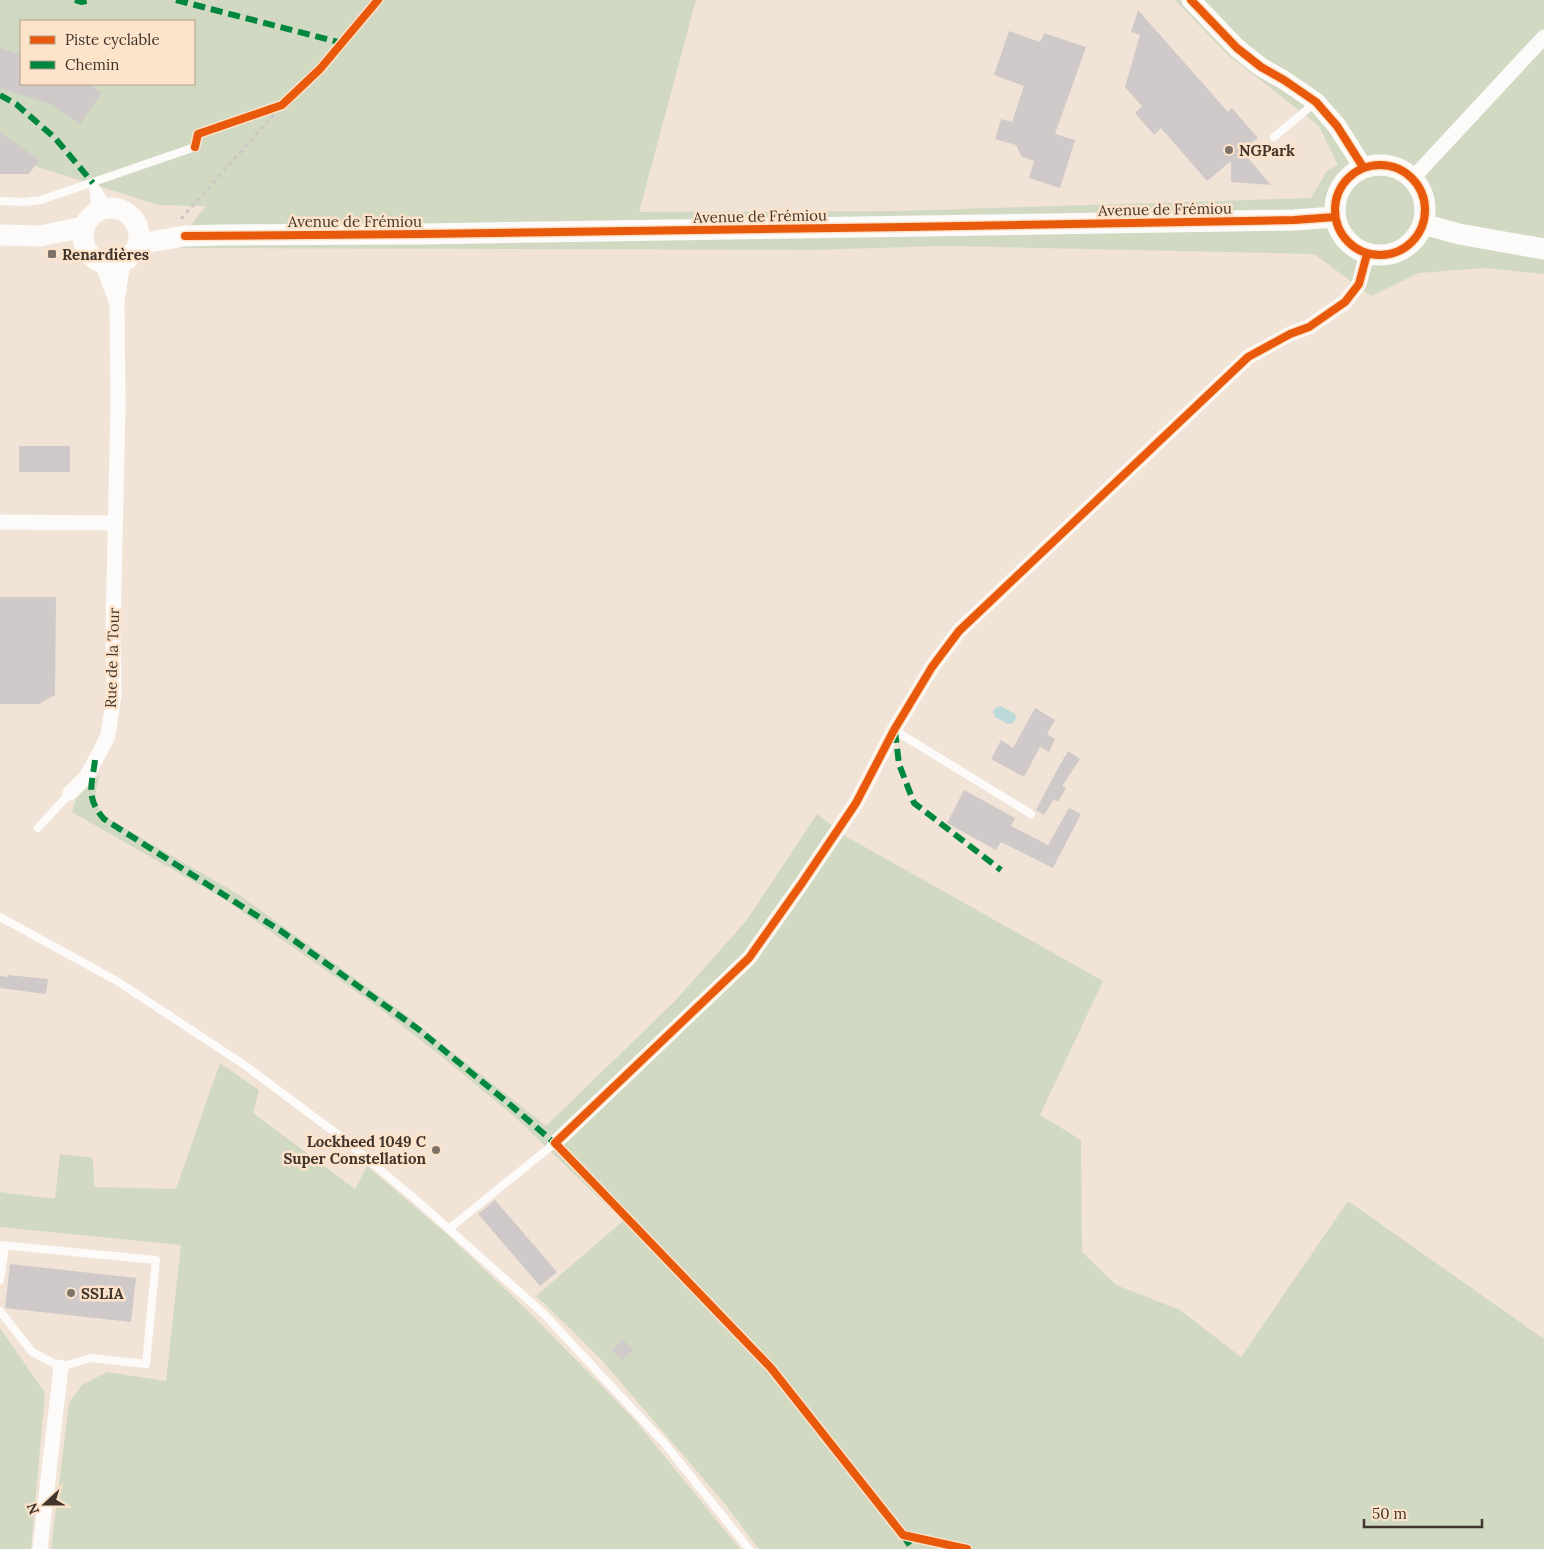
<svg xmlns="http://www.w3.org/2000/svg" width="1544" height="1549" font-family="Lora,serif">
	<style>
		.green { fill: #d1d9c3; fill-rule: evenodd }
		.water { fill: #bcd9da }
		.building { fill: #d0c9c9 }
		.lines { fill: none; stroke-linecap: round; stroke-linejoin: round }
		.path { stroke: #cdc8c3; stroke-width: 3; stroke-dasharray: 4 4; stroke-linecap: butt }
		.service { stroke: #fdfbf9; stroke-width: 8 }
		.minor { stroke: #fdfbf9; stroke-width: 15 }
		.tertiary { stroke: #fdfbf9; stroke-width: 19 }
		.secondary { stroke: #fdfbf9; stroke-width: 21 }
		.quiet { stroke: #00873e; stroke-width: 6; stroke-dasharray: 12 6; stroke-linecap: butt }
		.cycleway-casing { stroke: #fde3ca; stroke-width: 11 }
		.cycleway { stroke: #e8590c; stroke-width: 8 }
		.poi-dot { fill: #7e7368; stroke: #fde3ca; stroke-width: 2 }
		.labels { text-anchor: middle; dominant-baseline: central; stroke-width: 5; stroke-linejoin: round; paint-order: stroke }
		.poi-label { font-size: 15px; font-weight: bold; fill: #40362d; stroke: #fde3ca; text-anchor: start }
		.street-label { font-size: 15px; fill: #40362d; stroke: #fde3ca }
	</style>
	<rect width="100%" height="100%" fill="#f1e3d6"/>
	<path class="green" d="M0,0H696L639,212L894,211L1311,198L1327,171L1338,165L1319,126L1228,55L1175,0H1544V274L1485,268L1419,273L1371,296L1314,254L944,246L812,250L172,248L206,206L158,205L0,155ZM21,21H194V84H21Z
		M100,774C94,794 92,804 109,819L241,896L406,1015L546,1126L675,1001L746,921L817,814L847,837L1103,981L1040,1115L1081,1140L1082,1252L1116,1285L1180,1310L1241,1357L1348,1201L1544,1339V1549H759L725,1504L600,1358L536,1296L623,1221L516,1118L446,1060L374,1004L224,899L72,812L76,799Z
		M220,1063L259,1090L253,1113L355,1189L367,1166L447,1234L523,1306L634,1419L740,1549H51L69,1403L82,1385L107,1372L166,1381L181,1245L0,1227V1192L55,1199L60,1154L93,1158L94,1187L176,1189Z
		M0,1328L45,1393L31,1549H0Z"/>
	<path class="water" d="M1001,706L1015,714L1016,719L1013,723L1008,724L995,717L993,712L995,708Z"/>
	<path class="building" d="M1138,10L1228,112L1232,108L1258,138L1242,151L1271,185L1231,182V161L1207,181L1161,128L1154,135L1135,113L1142,106L1125,87L1140,35L1131,32Z
		M1009,31L1040,42L1044,33L1086,47L1055,134L1075,140L1060,188L1029,178L1034,161L1022,157L1016,145L995,139L1001,119L1012,122L1024,86L994,75Z
		M0,48L21,55V84H89L102,93L80,124L51,104L0,88Z
		M0,132L39,160L29,174H0Z
		M19,446H70V472H19Z
		M0,597H56L55,695L39,704H0Z
		M1035,708L1055,720L1047,734L1055,739L1049,752L1040,747L1024,777L991,759L1001,740L1013,748Z
		M1068,751L1080,759L1062,786L1066,788L1058,802L1054,799L1044,815L1036,810L1057,770Z
		M964,790L1015,818L1011,826L1048,845L1069,808L1081,814L1053,868L1001,842L996,850L947,823Z
		M8,975L48,979L46,994L0,988V976L8,977Z
		M495,1200L557,1272L540,1286L478,1214Z
		M10,1264L136,1278L131,1322L5,1308Z
		M623,1340L633,1350L622,1360L612,1350Z"/>
	<g class="lines">
		<path class="path" d="M181,219L282,105"/>
		<path class="service" d="M1274,137L1316,102
			M93,183L109,208
			M93,185L96,213
			M0,201L24,202L41,200L195,147
			M894,730L1031,814
			M38,828L70,793
			M0,917L117,981L246,1066L341,1137L414,1198L543,1313L665,1444L749,1549
			M450,1228L555,1143
			M0,1245L156,1260L146,1364L91,1358L61,1367L32,1352L0,1311
			M0,1280L5,1246"/>
		<path class="minor" d="M1413,178L1544,37
			M102,263L116,301
			M0,522L115,523
			M70,793L86,777L102,748L108,735L114,695L113,631L118,406L117,302L123,262
			M555,1143L749,958L802,883L856,803L894,730L932,667L959,631L1248,357L1290,334L1309,327L1345,302L1359,284L1367,254
			M40,1549L61,1367"/>
		<path class="tertiary" d="M1191,0L1237,48L1261,67L1284,80L1316,102L1337,126L1363,167"/>
		<path class="secondary" d="M1335 210a45 45 0 1 1 90 0a45 45 0 1 1-90 0Z
			M83 236a28 28 0 1 1 56 0a28 28 0 1 1-56 0Z
			M1423,224L1459,234L1544,249
			M0,235L40,236L84,227
			M138,244L185,236L221,235L422,234L1294,220L1335,217"/>
		<path class="quiet" d="M75,0L81,2L92,0
			M176,0L342,43
			M0,95L16,104L55,138L93,183
			M895,731L899,764L914,803L1001,870
			M95,760C92,786 85,797 104,819L281,931L418,1029L507,1102L558,1146
			M903,1535L912,1549"/>
		<defs>
			<path id="cycleway" d="M1191,0L1237,48L1261,67L1284,80L1316,102L1337,126L1363,167
				M195,147L198,134L282,105L320,69L378,0
				M1335 210a45 45 0 1 1 90 0a45 45 0 1 1-90 0Z
				M185,236L422,234L907,227L1294,220L1335,217
				M967,1549L903,1535L771,1368L555,1143L749,958L802,883L856,803L894,730L932,667L959,631L1248,357L1290,334L1309,327L1345,302L1359,284L1367,254"/>
		</defs>
		<use href="#cycleway" class="cycleway-casing"/>
		<use href="#cycleway" class="cycleway"/>
	</g>
	<g class="poi-dot">
		<circle cx="1229" cy="150" r="5"/>
		<rect x="47" y="249" width="10" height="10" rx="2.5"/>
		<circle cx="436" cy="1150" r="5"/>
		<circle cx="71" cy="1293" r="5"/>
	</g>
	<g class="labels">
		<g class="poi-label">
			<text x="1239" y="150">NGPark</text>
			<text x="62" y="254">Renardières</text>
			<text x="426" y="1141" text-anchor="end">Lockheed 1049 C<tspan x="426" dy="17">Super Constellation</tspan></text>
			<text x="81" y="1293">SSLIA</text>
		</g>
		<g class="street-label">
			<text transform="translate(1165 209) rotate(-1)">Avenue de Frémiou</text>
			<text transform="translate(760 216) rotate(-1)">Avenue de Frémiou</text>
			<text x="355" y="221">Avenue de Frémiou</text>
			<text transform="translate(112 658) rotate(-88)">Rue de la Tour</text>
		</g>
	</g>
	<rect x="20" y="20" width="175" height="65" fill="#fde3ca" stroke="#b19e8b"/>
	<rect x="30" y="36" width="25" height="8" fill="#e8590c" stroke="#b19e8b"/>
	<text x="65" y="45" font-size="15" fill="#40362d">Piste cyclable</text>
	<rect x="30" y="61" width="25" height="8" fill="#00873e" stroke="#b19e8b"/>
	<text x="65" y="70" font-size="15" fill="#40362d">Chemin</text>
	<g transform="translate(45 1504) rotate(249)" stroke="#fde3ca" stroke-width="4" paint-order="stroke">
	<path d="M0-4L9 19L0 12L-9 19Z" fill="#40362d"/>
	<text y="-8" font-size="14" font-weight="bold" text-anchor="middle" fill="#40362d">N</text>
	</g>
	<path d="M1364 1519v8h118v-8" fill="none" stroke="#40362d" stroke-width="2.5"/>
	<text x="1372" y="1519" font-size="15" fill="#40362d" stroke="#fde3ca" stroke-width="4" paint-order="stroke">50 m</text>
</svg>
